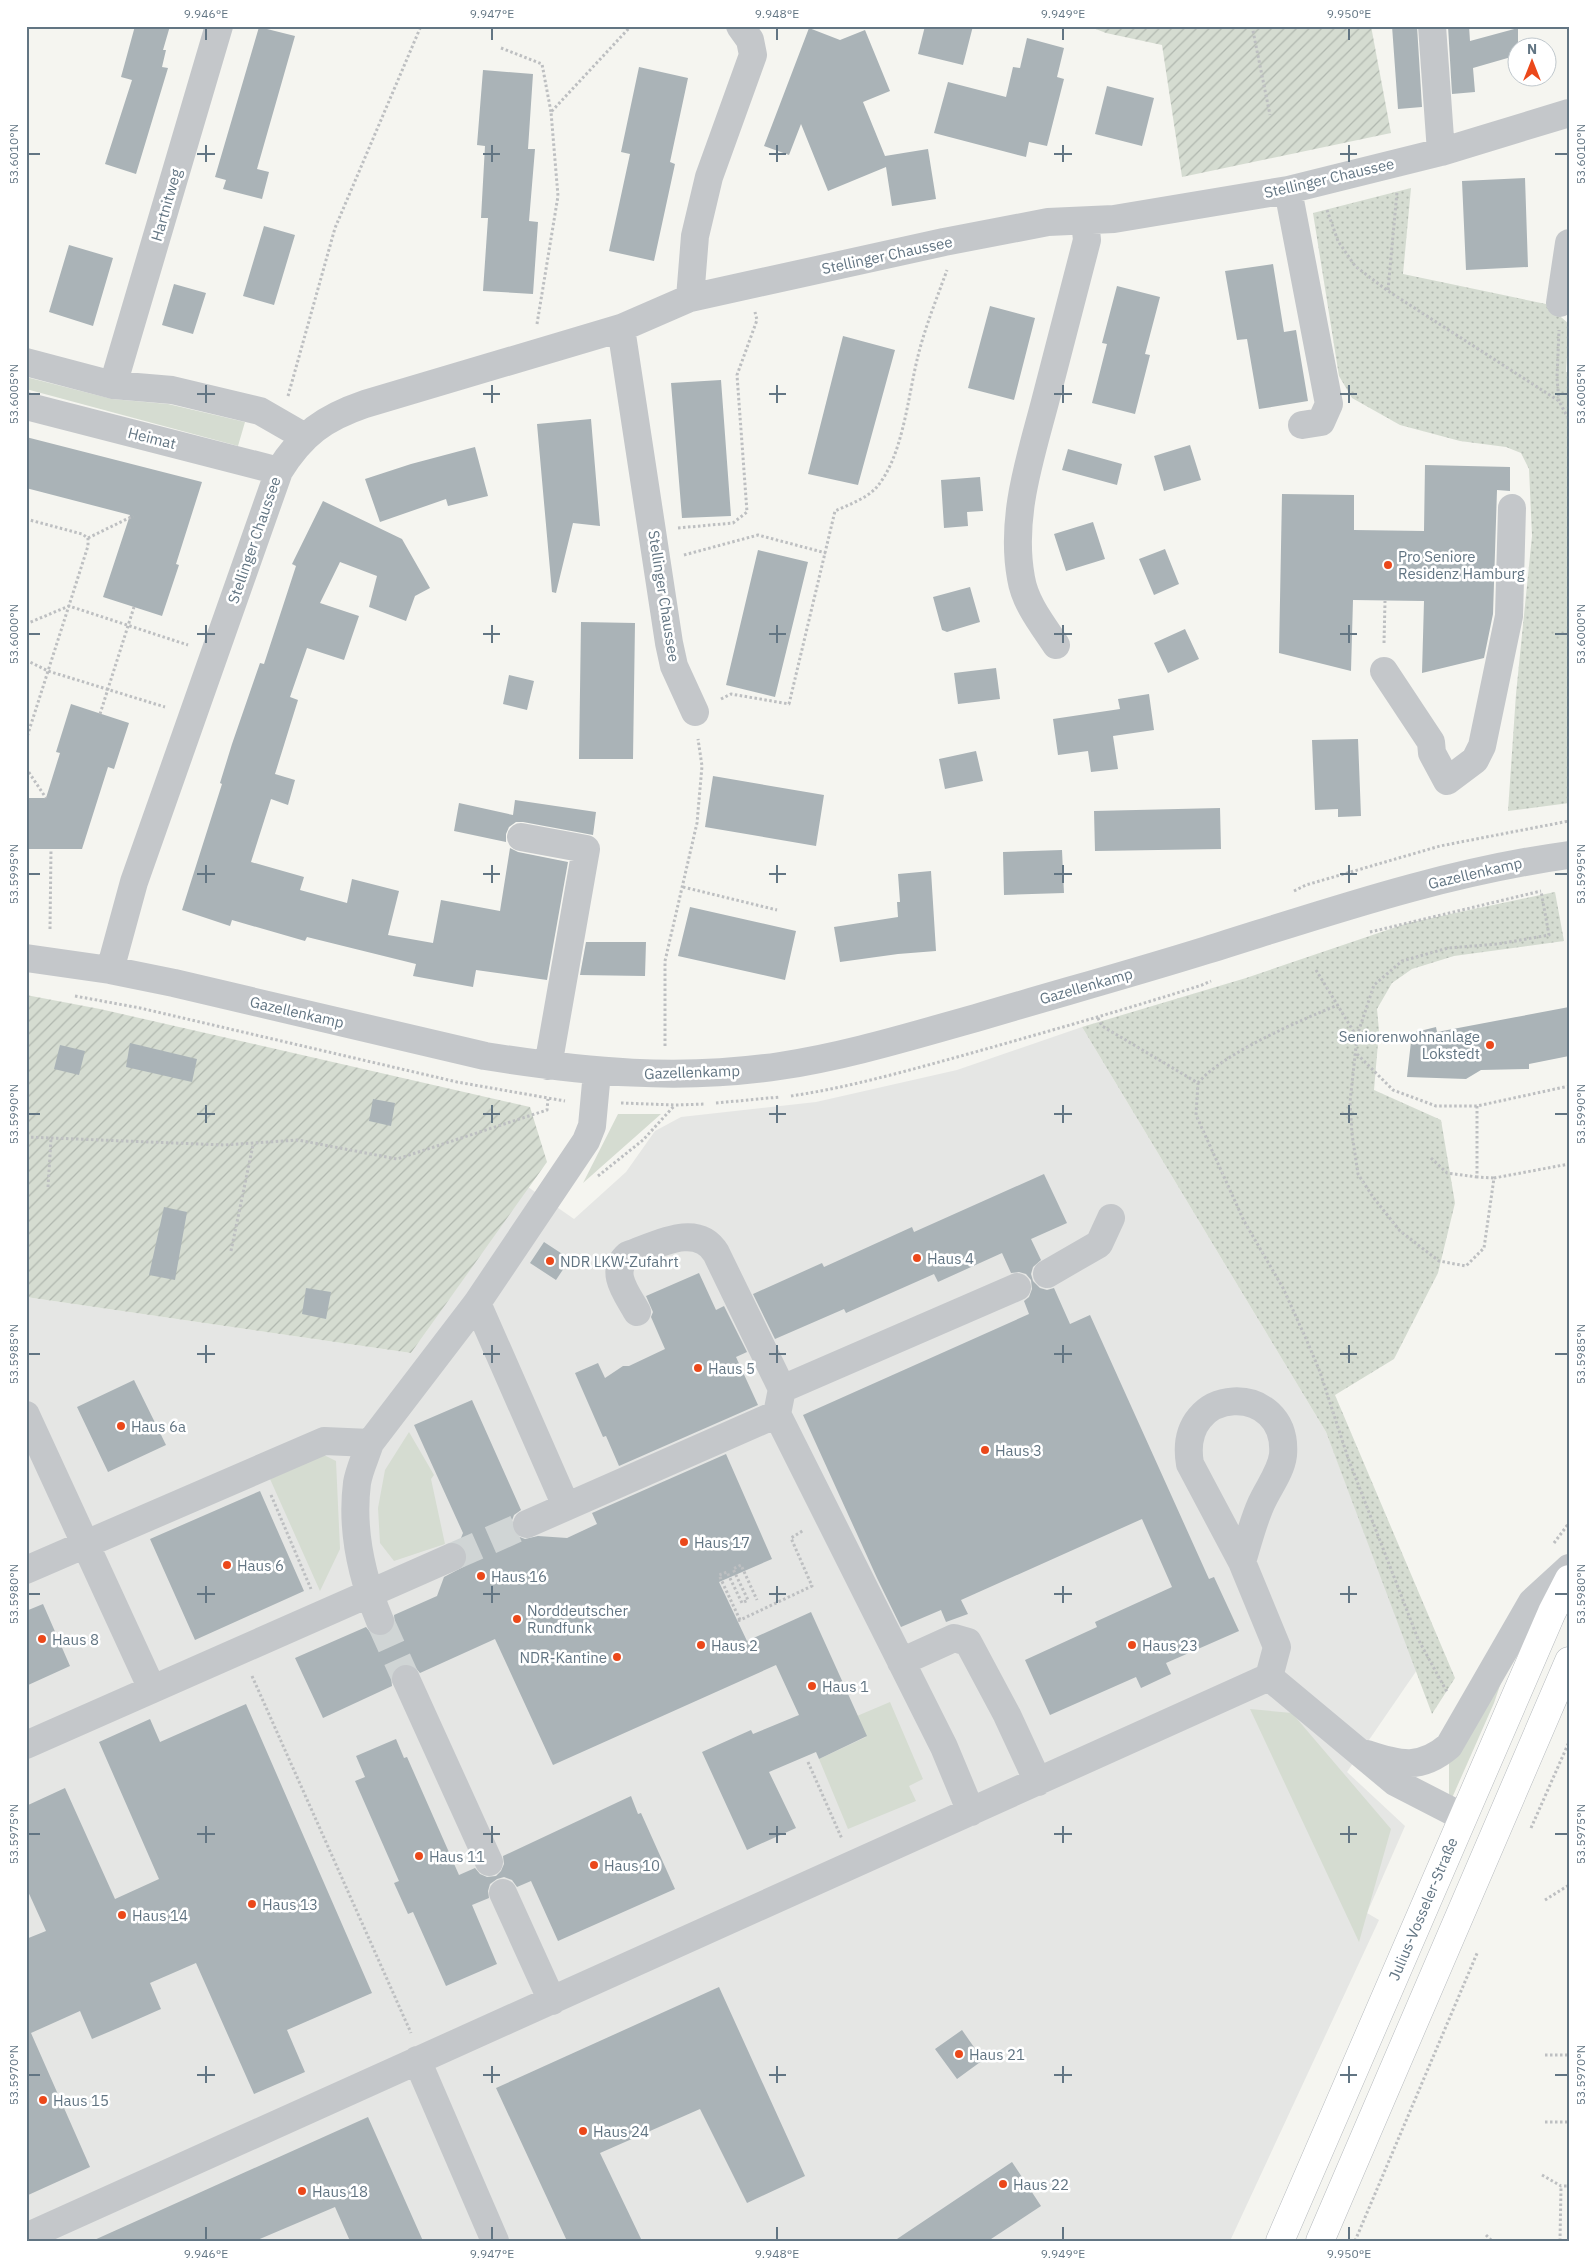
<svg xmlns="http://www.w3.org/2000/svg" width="1595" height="2267" font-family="'IBM Plex Sans',sans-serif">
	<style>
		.built { fill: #e5e6e4 }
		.grass { fill: #d5dcd1 }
		.park { fill: url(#park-dots) }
		.garden { fill: url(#garden-furrows) }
		.building { fill: #aab3b7 }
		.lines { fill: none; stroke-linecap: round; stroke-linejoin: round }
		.minor-tunnel { stroke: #d0d5d5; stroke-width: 28; stroke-dasharray: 28 14; stroke-linecap: butt }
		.major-casing { stroke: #b6babe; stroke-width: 29 }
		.path { stroke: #bdbfc1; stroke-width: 3; stroke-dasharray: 2.5 2.5; stroke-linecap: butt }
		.minor { stroke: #c4c7ca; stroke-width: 28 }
		.major { stroke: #fff; stroke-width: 28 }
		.ticks { fill: none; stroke: #627583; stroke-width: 2 }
		.poi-dot { fill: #eb481a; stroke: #fff; stroke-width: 2 }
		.labels { text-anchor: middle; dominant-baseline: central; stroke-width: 5; stroke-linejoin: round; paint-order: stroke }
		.street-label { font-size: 15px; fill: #627583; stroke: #fff }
		.poi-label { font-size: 15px; fill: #627583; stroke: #fff; text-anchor: start }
		.neatline { fill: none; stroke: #627583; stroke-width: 2 }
		.ticks-label { font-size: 12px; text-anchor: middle; fill: #627583 }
	</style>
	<defs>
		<pattern id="park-dots" width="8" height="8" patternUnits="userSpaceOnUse" patternTransform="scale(1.25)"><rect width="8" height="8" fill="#d5dcd1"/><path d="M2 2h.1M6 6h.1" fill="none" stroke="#b0b7af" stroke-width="1.8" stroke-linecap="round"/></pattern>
		<pattern id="garden-furrows" width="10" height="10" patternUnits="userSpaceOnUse" patternTransform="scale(1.25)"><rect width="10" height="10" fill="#d5dcd1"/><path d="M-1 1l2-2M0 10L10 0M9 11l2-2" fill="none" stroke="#b0b7af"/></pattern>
	</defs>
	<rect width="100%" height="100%" fill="#f5f5f0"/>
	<path class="built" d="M1082,1027L1326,1432L1417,1670L1347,1772L1405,1826L1367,1913L1379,1920L1230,2241H26V1297L411,1353L528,1187L574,1219L626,1172L655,1131L681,1117L816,1102L957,1070Z"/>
	<path class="grass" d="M26,377L112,399L168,404L245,422L238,446L26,389Z
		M618,1114H661L583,1183Z
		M409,1432L434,1475L431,1479L445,1544L394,1561L380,1543L378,1508L385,1470Z
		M324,1455L336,1461L340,1549L320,1591L270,1479Z
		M1506,1668L1494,1703L1452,1798L1449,1797V1757Z
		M890,1702L923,1779L909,1786L916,1801L848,1829L819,1759L866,1737L857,1716Z
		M1250,1709L1292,1713L1391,1829L1359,1942Z"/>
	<path class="park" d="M1411,188L1403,274L1546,304L1569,324L1566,372H1569V803L1508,811L1516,694L1532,536L1529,469L1521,453L1506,447L1460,441L1400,425L1352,398L1339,376L1313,213Z
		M1555,892L1564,941L1454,956L1412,969L1392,983L1377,1009L1379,1031L1374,1090L1441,1120L1455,1203L1438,1273L1394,1359L1335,1395L1455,1678L1432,1714L1326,1432L1082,1027L1246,978L1408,923Z"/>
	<path class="garden" d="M1088,26H1371L1391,133L1182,177L1162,45L1106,33Z
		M26,995L100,1009L530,1107L547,1162L411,1353L26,1297Z"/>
	<path class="building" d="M135,26H170L163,50H166L162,67L168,68L136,174L105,164L132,80L121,77Z
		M925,26H973L963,65L918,54Z
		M1392,26H1417L1422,107L1398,109Z
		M1448,26H1469L1470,41L1518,28V55L1473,68L1475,92L1452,94Z
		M259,27L295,36L257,169L269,172L262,199L223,189L226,180L215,177Z
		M809,28L840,40L865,30L890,91L863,102L885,156L928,149L936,199L892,206L886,167L828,191L801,124L789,155L764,146Z
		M1027,38L1064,48L1057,77L1064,79L1047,146L1029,142L1026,157L934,133L948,82L1006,97L1013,67L1020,68Z
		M639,67L688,78L670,162L675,164L654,261L609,251L630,154L621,152Z
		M483,70L533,74L528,149H535L529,221L538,222L533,294L483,291L488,218H481L485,146L477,145Z
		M1107,86L1154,98L1142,146L1095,134Z
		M1525,178L1528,267L1466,270L1462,181Z
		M264,226L295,235L274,305L243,296Z
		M69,245L113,258L93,326L49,312Z
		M1273,264L1284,332L1296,330L1308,401L1259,409L1247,339L1237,340L1225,271Z
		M174,284L206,293L193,334L162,325Z
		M1117,286L1160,297L1145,354L1150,355L1135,414L1092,403L1107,344L1102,343Z
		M990,306L1035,318L1014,400L968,388Z
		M843,336L895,350L858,485L808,474Z
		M721,380L731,516L682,518L671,383Z
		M591,419L600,526L573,523L556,593L552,592L537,424Z
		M26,437L202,482L176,564L179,565L162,616L103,597L130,515L26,488Z
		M1190,445L1201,480L1164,491L1154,456Z
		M475,447L488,496L448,506L446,499L380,522L365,479L411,464Z
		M1068,449L1122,464L1117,485L1062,470Z
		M1425,465L1510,467V491L1497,490L1493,614L1484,658L1422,673L1424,601L1353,600L1351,671L1279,653L1282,494L1354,495V530L1424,531Z
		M980,477L983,511L967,512L968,526L944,528L941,480Z
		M323,501L402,539L430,588L415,596L406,621L369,607L377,576L340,562L320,603L359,616L344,660L307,648L290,697L298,700L275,774L295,780L288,805L271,799L251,862L304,877L300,890L347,903L352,879L399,891L388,935L433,943L441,900L500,911L510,848L518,852L568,862L547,980L476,970L473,987L413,976L416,964L307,937L305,941L232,920L230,926L182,910L222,784L220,783L232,744L260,663L264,664L296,566L292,564Z
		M1093,522L1105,559L1066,571L1054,534Z
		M1165,549L1179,584L1154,595L1139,559Z
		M758,550L808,562L775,697L726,685Z
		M970,587L980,622L947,632L942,630L933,597Z
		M581,622L635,623L633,759H579Z
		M1185,629L1199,659L1168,673L1154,643Z
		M996,668L1000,699L958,704L954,673Z
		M509,675L534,681L527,710L503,704Z
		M1149,694L1154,730L1113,736L1118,769L1091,772L1088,751L1058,755L1053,719L1120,709L1118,699Z
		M71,704L129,723L114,769L108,767L82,849H26V798H46L60,753L56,752Z
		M1358,739L1361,816L1338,817V809L1315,810L1312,740Z
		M976,751L983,781L945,789L939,759Z
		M713,776L824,795L816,846L705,827Z
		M515,800L596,812L593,835L523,822H516L509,827L506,834V842L454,831L459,803L513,815Z
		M1220,808L1221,849L1095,851L1094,811Z
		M1062,850L1064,893L1004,895L1003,852Z
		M931,871L936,951L898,954L840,962L834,927L898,917L897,902H900L898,874Z
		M690,907L796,931L785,980L678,956Z
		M586,942H646L645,976L580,975Z
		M1569,1007V1056L1529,1064V1069L1481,1070L1466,1079L1407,1077L1412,1033L1436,1027L1437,1032Z
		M130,1043L197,1059L192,1082L126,1067Z
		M60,1045L85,1051L79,1075L54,1069Z
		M373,1099L395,1103L391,1126L369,1121Z
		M1044,1174L1067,1223L1031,1239L1041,1260L1033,1267L1031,1274L1033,1281L1040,1288L1047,1290L1054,1288L1070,1324L1090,1315L1209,1579L1214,1577L1239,1631L1166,1663L1171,1674L1141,1688L1136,1677L1050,1715L1025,1660L1097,1627L1095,1622L1172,1587L1142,1519L961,1600L968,1614L946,1622L941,1610L901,1627L877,1578L803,1415L1029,1314L1024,1301L1029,1297L1032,1289L1031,1280L1026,1274L1019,1272L1011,1273L1002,1253L938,1282L934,1274L846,1313L844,1309L775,1339L753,1294L822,1263L824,1267L912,1227L914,1232Z
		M164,1207L187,1212L175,1280L149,1275Z
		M544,1242L570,1259L556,1280L530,1263Z
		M699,1273L716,1310L724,1306L747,1352L736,1357L758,1405L619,1466L606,1436L603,1437L575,1373L598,1363L605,1378L623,1366H629L665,1349L651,1317L653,1312L646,1296Z
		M306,1288L331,1292L326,1319L302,1314Z
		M134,1380L166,1445L108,1472L77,1407Z
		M472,1400L521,1510L514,1515L511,1523L513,1530L517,1536L525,1539L538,1536L567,1538L597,1524L592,1513L726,1454L772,1559L719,1582L747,1641L811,1612L867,1736L819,1759L816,1752L769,1772L796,1828L747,1850L702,1752L751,1730L753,1734L799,1715L776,1665L553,1765L495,1639L420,1673L415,1667L408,1664L399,1665L394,1670L391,1677L392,1686L323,1718L295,1658L366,1627L371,1633L377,1636L386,1635L392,1630L395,1624L394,1615L437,1596L444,1577L465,1566L468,1558L466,1551L459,1543L463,1533L414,1425Z
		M260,1491L304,1591L195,1640L150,1539Z
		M43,1604L70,1666L26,1686V1611Z
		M246,1704L372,1993L287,2030L305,2072L254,2094L196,1963L150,1983L161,2009L118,2028L92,2039L80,2011L31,2033L90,2167L26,2196V1939L46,1931L26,1887V1806L65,1788L115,1899L159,1879L99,1742L150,1719L160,1742Z
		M396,1739L404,1758L407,1757L459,1875L475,1868L480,1874L487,1877L496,1876L501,1871L504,1864L503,1856L631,1796L638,1814L641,1813L675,1889L558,1941L531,1881L517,1887L512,1880L504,1877L497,1879L490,1884L488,1891L489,1898L472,1905L497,1964L446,1986L413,1912L408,1914L394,1883L399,1881L355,1781L365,1777L356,1756Z
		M719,1987L805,2176L747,2203L700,2109L600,2153L642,2241H567L496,2088Z
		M962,2030L983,2060L957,2079L935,2049Z
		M368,2117L423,2241H350L335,2207L255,2241H92Z
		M1012,2162L1041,2206L988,2241H894Z"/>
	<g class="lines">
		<path class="minor-tunnel" d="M452,1557L527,1524
			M380,1621L406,1679"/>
		<defs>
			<path id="major" d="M1280,2241L1552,1612L1569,1579
				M1320,2241L1569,1661"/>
		</defs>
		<use href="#major" class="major-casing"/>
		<path class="path" d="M1252,26L1270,115
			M501,48L542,64L551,112
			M1327,210L1338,241L1355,266L1388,291L1559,401L1569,420
			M1388,290L1397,192
			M537,324L558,196L551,112L631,26
			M288,396L335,228L421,26
			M1559,401L1557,378L1559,330
			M26,519L82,534L88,538V546L26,740
			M678,528L733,523L747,512L737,375L757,320L755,312
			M88,538L133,516
			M684,555L758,535L826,553
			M26,624L69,606L188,645
			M1384,643L1385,601
			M26,660L48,671L165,707
			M721,699L731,694L789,704L835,511C848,505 865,499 875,489C903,459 908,395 918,356C925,327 937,298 947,270
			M100,714L134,607
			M26,768L46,798
			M683,887L777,910
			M1294,891L1306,885L1440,846L1569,821
			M50,929L51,849
			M1370,932L1541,891
			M1316,970L1357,1037L1350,1102L1352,1134L1358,1174L1373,1197L1400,1231L1439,1261L1466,1266L1484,1248L1494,1178L1569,1164
			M75,996L140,1008L457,1082L565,1101
			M1098,1018L1102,1026L1198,1083L1196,1115L1244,1221L1283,1288L1307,1341L1320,1372L1348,1458L1418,1639L1447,1692
			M1357,1036L1374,985L1402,961L1448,948L1498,944L1549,935L1541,891
			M665,1046V961L697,823L702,766L698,739
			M1357,1054L1393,1090L1436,1106H1477L1569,1086
			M1198,1083C1223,1053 1301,1020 1338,1005
			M791,1096C851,1087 910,1070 968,1054C1046,1032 1124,1010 1202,985L1211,981
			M621,1103L675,1105L705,1104
			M716,1103L780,1097
			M1477,1106V1177L1494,1178
			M26,1137L224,1145L298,1140L397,1159L547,1110L548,1099
			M1431,1158L1447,1173L1477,1177
			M598,1176L643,1140L675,1105
			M48,1187L51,1139
			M231,1251L253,1145
			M271,1495L311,1589
			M1554,1543L1569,1523
			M740,1620L719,1575L727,1572L742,1603L748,1600L733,1569L741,1565L757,1600
			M738,1621L812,1586L791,1538L804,1530
			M252,1676L411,2033
			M808,1762L842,1839
			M1531,1828L1569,1742
			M1545,1900L1569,1885
			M1545,2055H1569
			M1545,2122H1569
			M1542,2175L1561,2186H1569
			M1486,2235L1492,2241
			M1355,2241L1478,1951
			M1560,2241L1561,2186"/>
		<path class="minor" d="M1432,26L1441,152
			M1288,190L1329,404L1321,422L1302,425
			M690,298L695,236L709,177L753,55L750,40L740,26
			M1560,303L1569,243
			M621,328L669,643L674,666L695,712
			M26,362L113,385L172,390L260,411L305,437
			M113,385L219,26
			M26,406L279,471
			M1056,645C1042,624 1025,603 1021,578C1010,518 1030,459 1045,402C1059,348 1073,294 1087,240L1085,221
			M1384,671L1431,742L1432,753L1447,781L1475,760L1482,746L1509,616L1512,508
			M521,837L586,849L548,1066
			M26,958L110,970L174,983L485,1056C586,1072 679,1081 780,1066C847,1056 911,1036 976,1018C1053,995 1130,974 1207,950C1326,913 1444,872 1569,855
			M110,970L134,882L279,471C302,434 324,418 365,404L621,328L690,298L944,242L1048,222L1114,219L1288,190L1441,152L1569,113
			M1047,1274L1099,1244L1111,1218
			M477,1303L566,1506
			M637,1312C628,1295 608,1272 628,1255C655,1246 697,1221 716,1253L782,1389
			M26,1415L152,1689
			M370,1443C366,1456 359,1470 357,1483C351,1530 362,1578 380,1621
			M527,1524L777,1414
			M1242,1562C1248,1542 1253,1522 1261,1504C1268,1488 1281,1472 1283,1455C1289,1381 1176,1383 1190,1464L1242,1562L1277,1647L1269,1677
			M26,1570L324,1441L370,1443L477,1303L586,1141L592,1126L597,1072
			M901,1662L954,1638L968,1642L1007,1715L1038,1782
			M406,1679L489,1862
			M26,1745L452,1557
			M1367,1754C1400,1765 1421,1770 1449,1746L1532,1602L1569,1568
			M971,1812L944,1747L777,1414L782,1389L1017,1287
			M503,1893L552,2001
			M417,2060L495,2241
			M26,2237L1269,1677L1395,1782L1463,1817"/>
		<use href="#major" class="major"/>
	</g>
	<path class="ticks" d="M206,28V40M492,28V40M777,28V40M1063,28V40M1349,28V40M206,145V162M492,145V162M777,145V162M1063,145V162M1349,145V162M28,154H40M197,154H215M483,154H500M769,154H786M1054,154H1072M1340,154H1357M1555,154H1568M206,385V403M492,385V403M777,385V403M1063,385V403M1349,385V403M28,394H40M197,394H215M483,394H500M769,394H786M1054,394H1072M1340,394H1357M1555,394H1568M206,625V643M492,625V643M777,625V643M1063,625V643M1349,625V643M28,634H40M197,634H215M483,634H500M769,634H786M1054,634H1072M1340,634H1357M1555,634H1568M206,865V883M492,865V883M777,865V883M1063,865V883M1349,865V883M28,874H40M197,874H215M483,874H500M769,874H786M1054,874H1072M1340,874H1357M1555,874H1568M206,1105V1123M492,1105V1123M777,1105V1123M1063,1105V1123M1349,1105V1123M28,1114H40M197,1114H215M483,1114H500M769,1114H786M1054,1114H1072M1340,1114H1357M1555,1114H1568M206,1345V1363M492,1345V1363M777,1345V1363M1063,1345V1363M1349,1345V1363M28,1354H40M197,1354H215M483,1354H500M769,1354H786M1054,1354H1072M1340,1354H1357M1555,1354H1568M206,1586V1603M492,1586V1603M777,1586V1603M1063,1586V1603M1349,1586V1603M28,1594H40M197,1594H215M483,1594H500M769,1594H786M1054,1594H1072M1340,1594H1357M1555,1594H1568M206,1826V1843M492,1826V1843M777,1826V1843M1063,1826V1843M1349,1826V1843M28,1834H40M197,1834H215M483,1834H500M769,1834H786M1054,1834H1072M1340,1834H1357M1555,1834H1568M206,2066V2083M492,2066V2083M777,2066V2083M1063,2066V2083M1349,2066V2083M28,2075H40M197,2075H215M483,2075H500M769,2075H786M1054,2075H1072M1340,2075H1357M1555,2075H1568M206,2227V2240M492,2227V2240M777,2227V2240M1063,2227V2240M1349,2227V2240"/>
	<g class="poi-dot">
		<circle cx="1388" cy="565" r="5"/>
		<circle cx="1490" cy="1045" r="5"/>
		<circle cx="917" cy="1258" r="5"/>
		<circle cx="550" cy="1261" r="5"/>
		<circle cx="698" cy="1368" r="5"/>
		<circle cx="121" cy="1426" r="5"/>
		<circle cx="985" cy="1450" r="5"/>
		<circle cx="684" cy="1542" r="5"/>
		<circle cx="227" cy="1565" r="5"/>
		<circle cx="481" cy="1576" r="5"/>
		<circle cx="517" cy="1619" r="5"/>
		<circle cx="42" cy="1639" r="5"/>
		<circle cx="701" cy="1645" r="5"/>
		<circle cx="1132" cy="1645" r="5"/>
		<circle cx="617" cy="1657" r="5"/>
		<circle cx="812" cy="1686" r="5"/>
		<circle cx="419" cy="1856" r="5"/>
		<circle cx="594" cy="1865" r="5"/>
		<circle cx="252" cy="1904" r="5"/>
		<circle cx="122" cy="1915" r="5"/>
		<circle cx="959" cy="2054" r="5"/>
		<circle cx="43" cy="2100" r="5"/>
		<circle cx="583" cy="2131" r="5"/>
		<circle cx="1003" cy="2184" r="5"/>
		<circle cx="302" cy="2191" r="5"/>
	</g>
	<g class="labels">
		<g class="street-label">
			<text transform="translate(1329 178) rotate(-13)">Stellinger Chaussee</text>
			<text transform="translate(166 205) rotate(-74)">Hartnitweg</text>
			<text transform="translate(887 255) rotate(-12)">Stellinger Chaussee</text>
			<text transform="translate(152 438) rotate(14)">Heimat</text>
			<text transform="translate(254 540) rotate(-71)">Stellinger Chaussee</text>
			<text transform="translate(664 596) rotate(81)">Stellinger Chaussee</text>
			<text transform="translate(1475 873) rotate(-13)">Gazellenkamp</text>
			<text transform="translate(1086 986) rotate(-16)">Gazellenkamp</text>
			<text transform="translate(297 1012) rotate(13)">Gazellenkamp</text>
			<text transform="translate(692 1072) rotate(-2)">Gazellenkamp</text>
			<text transform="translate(1423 1909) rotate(-67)">Julius-Vosseler-Straße</text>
		</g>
		<g class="poi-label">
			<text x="1398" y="556">Pro Seniore<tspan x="1398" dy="17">Residenz Hamburg</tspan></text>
			<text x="1480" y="1036" text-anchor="end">Seniorenwohnanlage<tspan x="1480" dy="17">Lokstedt</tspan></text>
			<text x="927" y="1258">Haus 4</text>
			<text x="560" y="1261">NDR LKW-Zufahrt</text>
			<text x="708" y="1368">Haus 5</text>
			<text x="131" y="1426">Haus 6a</text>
			<text x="995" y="1450">Haus 3</text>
			<text x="694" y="1542">Haus 17</text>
			<text x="237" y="1565">Haus 6</text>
			<text x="491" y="1576">Haus 16</text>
			<text x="527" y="1610">Norddeutscher<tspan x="527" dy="17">Rundfunk</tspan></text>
			<text x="52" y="1639">Haus 8</text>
			<text x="711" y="1645">Haus 2</text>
			<text x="1142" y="1645">Haus 23</text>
			<text x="607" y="1657" text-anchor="end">NDR-Kantine</text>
			<text x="822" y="1686">Haus 1</text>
			<text x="429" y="1856">Haus 11</text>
			<text x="604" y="1865">Haus 10</text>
			<text x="262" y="1904">Haus 13</text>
			<text x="132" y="1915">Haus 14</text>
			<text x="969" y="2054">Haus 21</text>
			<text x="53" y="2100">Haus 15</text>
			<text x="593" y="2131">Haus 24</text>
			<text x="1013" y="2184">Haus 22</text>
			<text x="312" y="2191">Haus 18</text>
		</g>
	</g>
	<rect width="1595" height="2267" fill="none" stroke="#ffffff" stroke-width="55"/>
	<g transform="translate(1532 62)"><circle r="24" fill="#ffffff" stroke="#c0c8cd"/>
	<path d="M0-4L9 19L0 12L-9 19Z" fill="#eb481a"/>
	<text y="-8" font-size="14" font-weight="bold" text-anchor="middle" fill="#627583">N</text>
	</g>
	<rect x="28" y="28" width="1540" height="2212" class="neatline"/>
	<g class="ticks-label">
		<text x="206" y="18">9.946°E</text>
		<text x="492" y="18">9.947°E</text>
		<text x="777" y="18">9.948°E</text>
		<text x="1063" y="18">9.949°E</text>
		<text x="1349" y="18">9.950°E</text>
		<text transform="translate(14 154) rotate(-90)" y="4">53.6010°N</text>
		<text transform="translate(1581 154) rotate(-90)" y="4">53.6010°N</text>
		<text transform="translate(14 394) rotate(-90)" y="4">53.6005°N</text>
		<text transform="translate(1581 394) rotate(-90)" y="4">53.6005°N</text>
		<text transform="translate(14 634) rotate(-90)" y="4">53.6000°N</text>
		<text transform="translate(1581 634) rotate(-90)" y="4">53.6000°N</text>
		<text transform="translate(14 874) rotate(-90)" y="4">53.5995°N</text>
		<text transform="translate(1581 874) rotate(-90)" y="4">53.5995°N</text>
		<text transform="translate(14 1114) rotate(-90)" y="4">53.5990°N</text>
		<text transform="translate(1581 1114) rotate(-90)" y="4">53.5990°N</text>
		<text transform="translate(14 1354) rotate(-90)" y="4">53.5985°N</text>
		<text transform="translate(1581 1354) rotate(-90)" y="4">53.5985°N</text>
		<text transform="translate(14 1594) rotate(-90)" y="4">53.5980°N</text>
		<text transform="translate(1581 1594) rotate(-90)" y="4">53.5980°N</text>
		<text transform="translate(14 1834) rotate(-90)" y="4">53.5975°N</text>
		<text transform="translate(1581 1834) rotate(-90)" y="4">53.5975°N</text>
		<text transform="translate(14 2075) rotate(-90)" y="4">53.5970°N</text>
		<text transform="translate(1581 2075) rotate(-90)" y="4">53.5970°N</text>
		<text x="206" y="2258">9.946°E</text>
		<text x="492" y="2258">9.947°E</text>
		<text x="777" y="2258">9.948°E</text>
		<text x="1063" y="2258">9.949°E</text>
		<text x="1349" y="2258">9.950°E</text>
	</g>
</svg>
